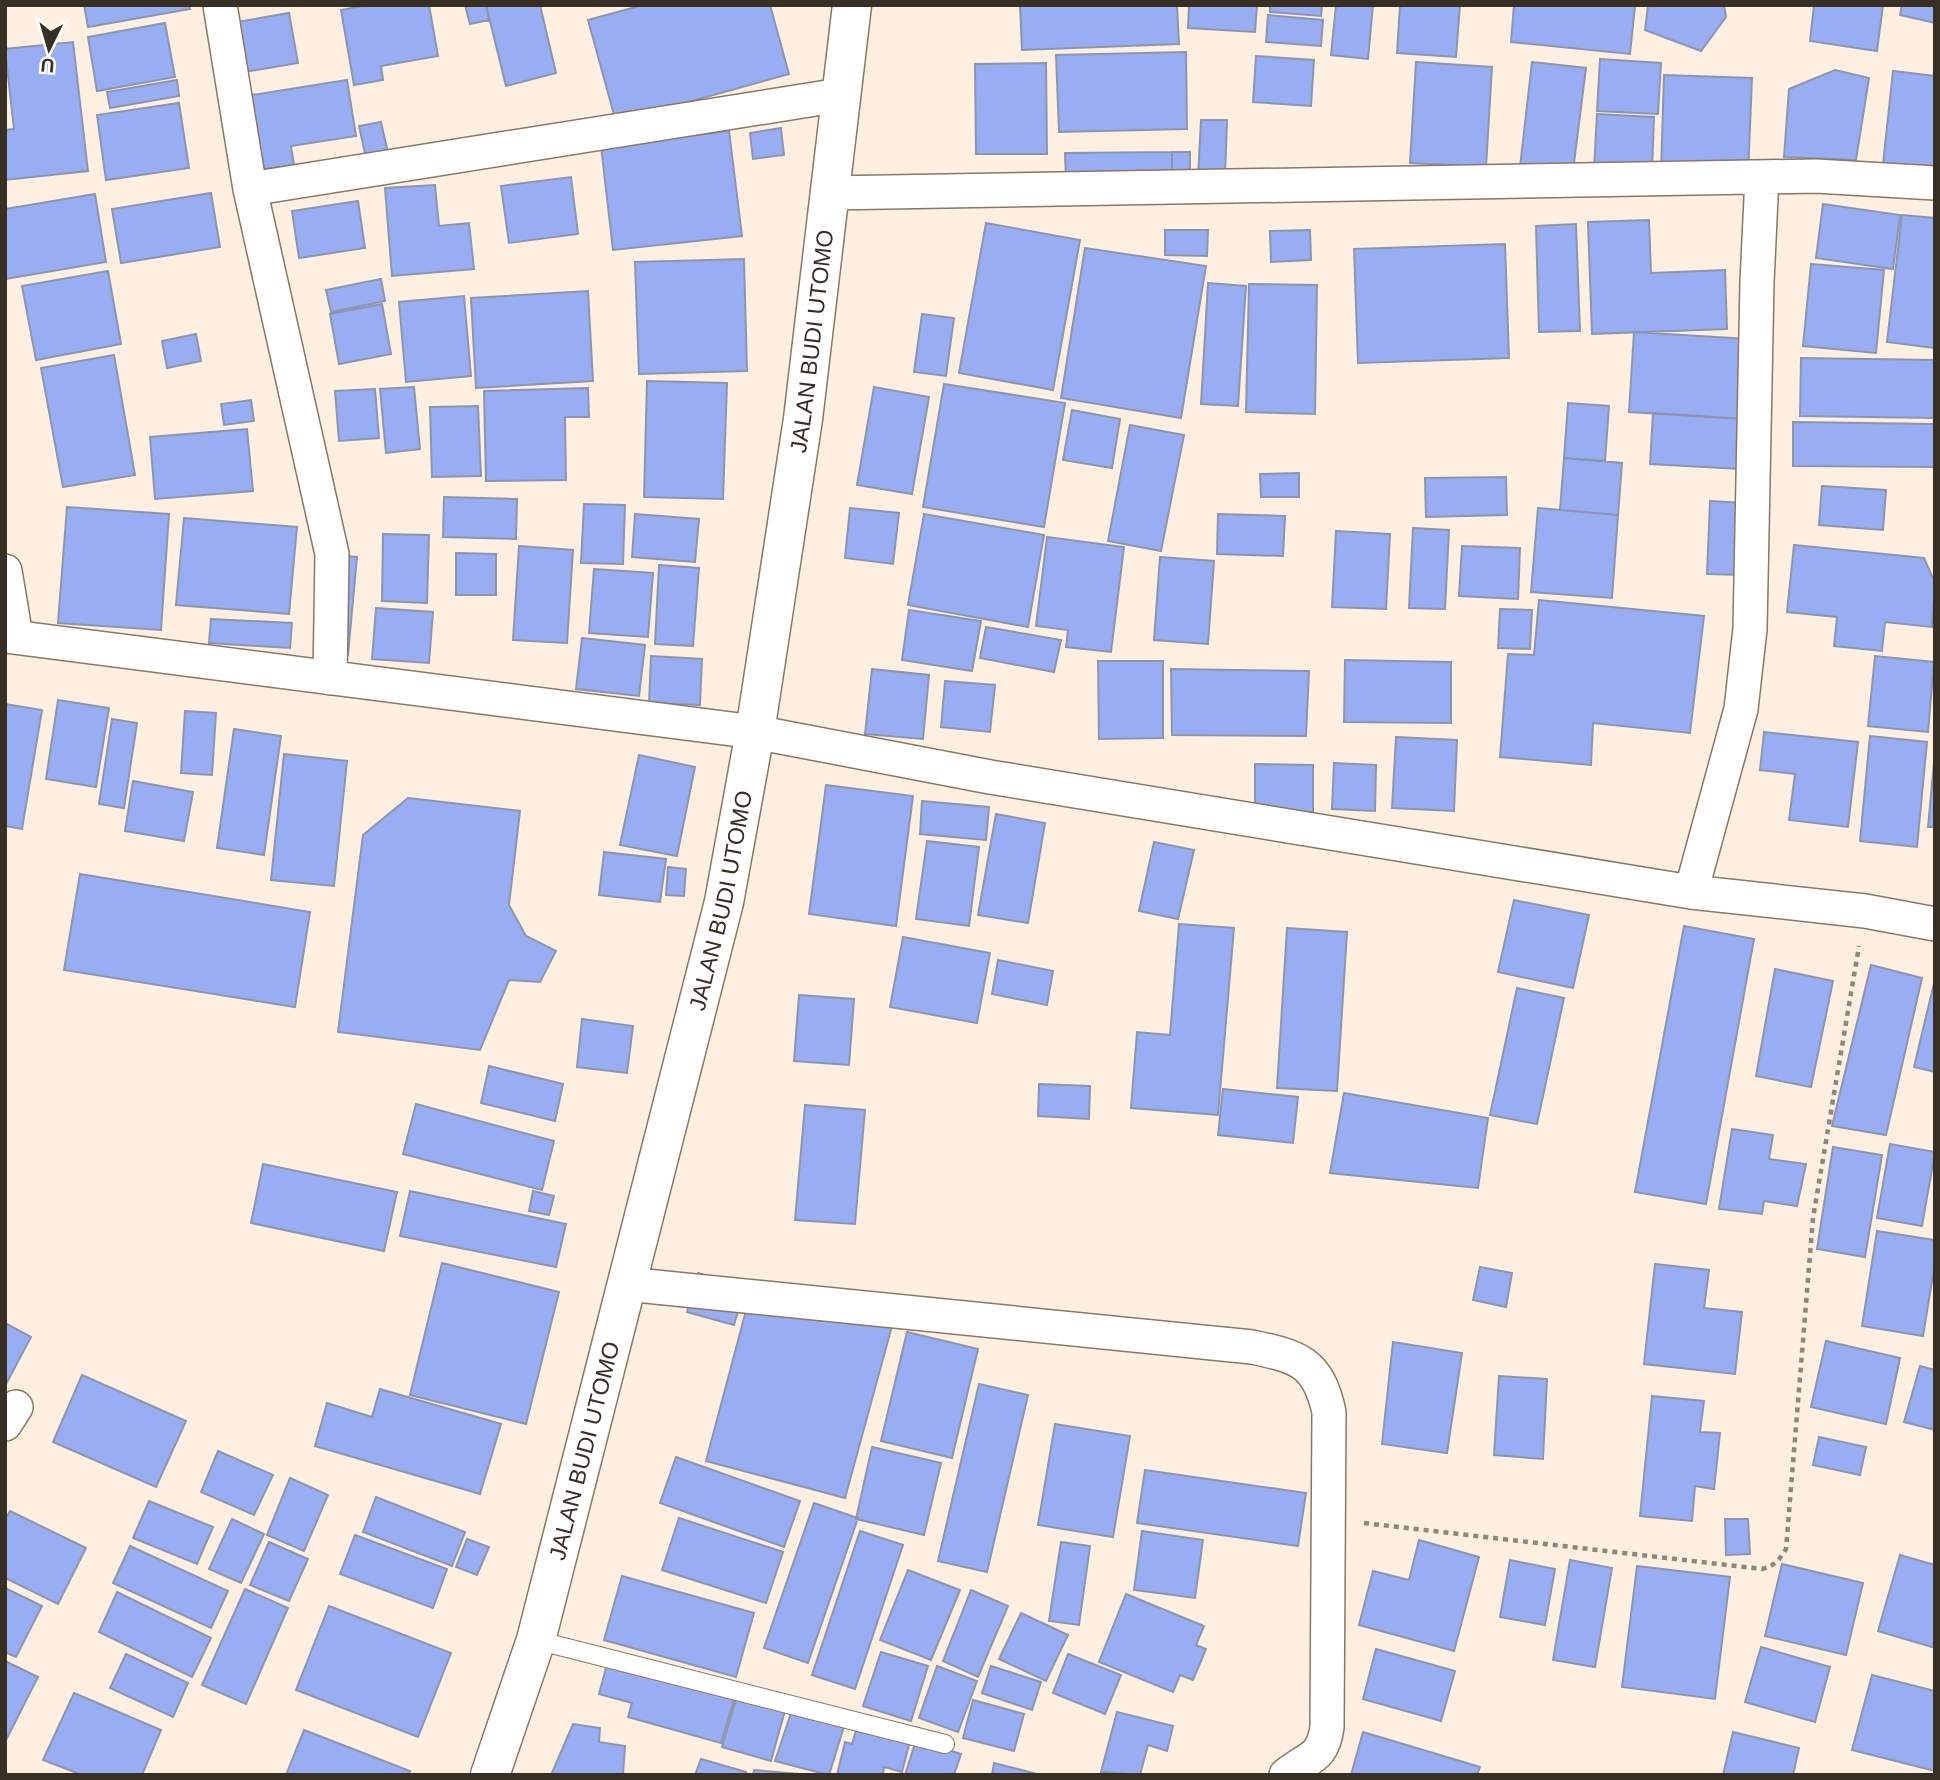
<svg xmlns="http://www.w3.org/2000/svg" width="1940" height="1780" font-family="Helvetica,sans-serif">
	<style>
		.building { fill: #99aef2; stroke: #8b95b0; stroke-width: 2 }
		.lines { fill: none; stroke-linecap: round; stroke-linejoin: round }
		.service-casing { stroke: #8c7760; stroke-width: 20 }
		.minor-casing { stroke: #8c7760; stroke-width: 36 }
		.tertiary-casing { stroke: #8c7760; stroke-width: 41 }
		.path { stroke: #918579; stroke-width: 4.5; stroke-dasharray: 5 5; stroke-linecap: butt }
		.service { stroke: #fff; stroke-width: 18 }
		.minor { stroke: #fff; stroke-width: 33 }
		.tertiary { stroke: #fff; stroke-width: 38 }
		.labels { text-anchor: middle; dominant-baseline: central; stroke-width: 5; stroke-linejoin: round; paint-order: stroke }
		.street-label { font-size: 23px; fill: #372e24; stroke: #fff }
	</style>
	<rect width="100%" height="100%" fill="#feefe0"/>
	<path class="building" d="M84,5H189L190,9L88,27Z
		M367,5H429L438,56L381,66L383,80L354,85L341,10Z
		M465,5H486L489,20L470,24Z
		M486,5H540L556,73L506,86Z
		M643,5H770L789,74L616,122L588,20Z
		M1020,5H1177L1179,44L1022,50Z
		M1189,5H1257L1255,32L1188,28Z
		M1270,5H1322L1321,16L1270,12Z
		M1336,5H1373L1368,59L1331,55Z
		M1400,5H1460L1456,57L1397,53Z
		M1514,5L1635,6L1630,54L1511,42Z
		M1648,5H1724L1726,17L1701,51L1645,30Z
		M1814,5H1883L1877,51L1810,41Z
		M1902,5H1935V23L1900,15Z
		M289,13L298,63L233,74L225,24Z
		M1268,15L1323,20L1321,46L1266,42Z
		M165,23L175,77L97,91L88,37Z
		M73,42L88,171L5,180V130L14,129L5,49Z
		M1186,52L1187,129L1059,132L1056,55Z
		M1256,56L1314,60L1311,106L1253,102Z
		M1600,59L1661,63L1658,114L1597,111Z
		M1416,62L1492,67L1486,167L1410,163Z
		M1532,62L1586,68L1573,171L1520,167Z
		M1046,63L1047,154H976L975,64Z
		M1835,70L1869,78L1856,160L1784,157L1789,89Z
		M1893,71L1935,76V169L1883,164Z
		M1664,75L1752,78L1748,175L1661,172Z
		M177,80L179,96L110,108L107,92Z
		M347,80L356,136L291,146L294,165L244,172L233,98Z
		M179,103L189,168L106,180L97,115Z
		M1597,114L1654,117L1652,171L1594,168Z
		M1201,120H1227L1225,178L1198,177Z
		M381,122L388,153L366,158L359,126Z
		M781,128L784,155L753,159L750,133Z
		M729,131L742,236L613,250L601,146Z
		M1172,152H1190V179L1172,180Z
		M1172,152V180L1066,181L1065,153Z
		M571,177L578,234L509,243L501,186Z
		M435,185L439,226L469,223L474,269L392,276L385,188Z
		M211,193L220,247L121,263L112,209Z
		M95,194L106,262L5,279V209Z
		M358,201L365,248L299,258L292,211Z
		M1823,204L1900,215L1893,269L1816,258Z
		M1902,215L1935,218V348L1887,342Z
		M1649,220L1651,273L1725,270L1727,329L1592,334L1588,222Z
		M986,223L1080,240L1053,390L959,373Z
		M1576,224L1580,331L1539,332L1536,226Z
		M1165,230H1208L1207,256L1165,255Z
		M1310,230L1311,260L1271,262L1270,231Z
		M1505,244L1509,358L1358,363L1354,249Z
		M1085,248L1206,266L1181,418L1061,398Z
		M744,259L747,371L639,374L635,262Z
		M1811,264L1884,270L1876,353L1803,346Z
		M108,271L121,344L36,360L22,286Z
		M381,279L385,301L331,312L326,290Z
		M1208,283L1246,286L1238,406L1201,404Z
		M1249,284L1317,285L1315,414L1246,412Z
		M588,291L593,381L476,388L471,298Z
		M464,296L471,376L406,382L399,302Z
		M382,304L391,354L339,364L330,314Z
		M922,314L954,318L946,376L914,372Z
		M1634,332L1748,339L1743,419L1629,412Z
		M196,334L201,361L167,368L162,341Z
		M114,355L135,475L63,487L41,368Z
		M1801,358L1935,360V418L1800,416Z
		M647,381L727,383L723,499L644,497Z
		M944,384L1065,403L1044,527L923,507Z
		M414,387L420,449L386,453L380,389Z
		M874,387L929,397L912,494L857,485Z
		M588,388L589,417H565L566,480L486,481L484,391Z
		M375,389L379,438L339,441L335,391Z
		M251,400L254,421L224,425L221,404Z
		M1568,403L1609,406L1605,461L1564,458Z
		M478,406L481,476L432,477L430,407Z
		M1072,410L1120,419L1112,468L1063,460Z
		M1653,413L1743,419L1740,469L1650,464Z
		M1793,422L1935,424V467L1793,466Z
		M1130,425L1184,435L1161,551L1108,541Z
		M247,429L253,491L155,499L150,437Z
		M1564,458L1622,463L1618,515L1560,510Z
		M1299,473V497H1261L1260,474Z
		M1506,477L1507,515L1426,517L1425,478Z
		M1822,486L1886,490L1883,530L1819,525Z
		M444,497L517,499L516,539L443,537Z
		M1710,501L1743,503L1741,575L1707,574Z
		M584,504L625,505L623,564L581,563Z
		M67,507L169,514L161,630L58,623Z
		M850,508L899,513L893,564L845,558Z
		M1538,508L1618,515L1612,598L1531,592Z
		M635,514L699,519L695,562L632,557Z
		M924,514L1044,535L1028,627L908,605Z
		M1218,514L1285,516L1283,556L1217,554Z
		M184,518L297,527L289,614L176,605Z
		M1413,528L1449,530L1445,609L1409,608Z
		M1336,531L1390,534L1386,609L1332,607Z
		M383,534L429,535L427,603L382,601Z
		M1047,537L1124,547L1111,652L1066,647L1068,630L1036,626Z
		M1794,545L1924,558L1935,583L1932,627L1885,622L1882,651L1834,646L1837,617L1787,612Z
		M519,546L573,550L567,643L513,640Z
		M1462,546L1520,548L1518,599L1459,596Z
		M456,553L496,554V595H456Z
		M330,555L357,557L348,655L322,652Z
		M1160,557L1214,561L1208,644L1154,640Z
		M659,565L699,568L693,646L655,644Z
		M594,569L653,573L648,637L589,633Z
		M1539,600L1704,616L1690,733L1593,723L1591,765L1500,757L1508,654L1534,655Z
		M376,608L433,612L429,663L372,659Z
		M1500,609L1532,610L1530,649L1498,648Z
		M909,610L981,621L972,671L902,660Z
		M211,619L292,623L290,648L209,643Z
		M986,627L1061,640L1054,672L980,658Z
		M582,638L645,645L639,696L576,689Z
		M651,656L702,659L700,705L649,703Z
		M1875,656L1934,662L1928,732L1868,726Z
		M1345,660L1451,662V723L1344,722Z
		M1098,661H1163V738L1099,739Z
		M872,669L929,675L923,739L865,734Z
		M1171,669L1309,671L1306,736L1172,735Z
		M945,681L995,685L990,732L941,727Z
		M58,700L109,708L96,787L46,779Z
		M5,704L42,710L22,829L5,826Z
		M185,711L216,713L212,775L181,773Z
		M112,719L137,723L124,808L99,804Z
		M234,729L281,736L264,855L217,848Z
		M1764,732L1858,742L1848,827L1789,820L1795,774L1760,770Z
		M1870,736L1927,742L1917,847L1860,841Z
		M1396,737L1457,740L1454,811L1392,808Z
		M1935,751V827H1928Z
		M284,754L347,761L334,886L271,880Z
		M639,755L695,767L677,856L620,845Z
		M1334,763L1376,765L1375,811L1332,809Z
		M1255,764L1313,765V812H1255Z
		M133,781L193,792L184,841L125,831Z
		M826,785L913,796L896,926L809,914Z
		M408,798L520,811L509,905L526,936L556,951L540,982L509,980L480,1050L338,1032L363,835Z
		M922,801L989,807L986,840L920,834Z
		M996,814L1045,823L1028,923L978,915Z
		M927,841L979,847L969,926L916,919Z
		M1154,842L1194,850L1178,919L1139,911Z
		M604,852L666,859L660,902L599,895Z
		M668,867L686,869L684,896L666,895Z
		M80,874L310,912L295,1007L64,970Z
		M1514,900L1589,915L1573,988L1498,972Z
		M1179,924L1234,928L1218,1115L1131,1108L1137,1032L1170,1035Z
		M1684,926L1754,939L1706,1204L1635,1192Z
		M1287,928L1347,932L1337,1091L1277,1088Z
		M903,937L990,953L977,1023L890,1007Z
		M998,960L1053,971L1047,1005L992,994Z
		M1871,965L1922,978L1886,1135L1832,1126Z
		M1775,969L1833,981L1811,1087L1756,1076Z
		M1935,979V1072L1914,1067Z
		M1517,988L1564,998L1537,1124L1490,1115Z
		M799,995L854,999L849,1065L794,1061Z
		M582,1019L633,1026L627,1073L577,1067Z
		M489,1066L563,1084L555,1121L481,1103Z
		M1039,1084L1090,1086L1089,1119L1038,1116Z
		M1223,1089L1298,1097L1293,1143L1218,1135Z
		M1344,1093L1488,1118L1478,1188L1330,1173Z
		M416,1104L554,1141L542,1190L403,1154Z
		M805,1105L865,1110L855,1224L795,1220Z
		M1732,1129L1773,1135L1769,1159L1806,1164L1797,1206L1764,1201L1762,1214L1719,1209Z
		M1890,1144L1935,1152L1922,1226L1877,1218Z
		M1833,1147L1882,1155L1865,1257L1817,1249Z
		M263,1164L397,1192L384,1251L251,1223Z
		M410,1191L566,1224L556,1267L400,1236Z
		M533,1191L554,1196L549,1215L529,1211Z
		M1877,1231L1935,1240V1263L1923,1336L1862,1326Z
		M442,1263L559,1292L526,1424L410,1395Z
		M1655,1264L1709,1270L1704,1308L1742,1312L1735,1374L1644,1364Z
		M1480,1267L1512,1273L1506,1307L1473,1300Z
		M698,1273L745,1286L734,1325L687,1312Z
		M752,1288L892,1326L845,1498L706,1461Z
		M5,1323L31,1337L5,1386Z
		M907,1332L978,1349L952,1458L881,1441Z
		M1826,1341L1900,1358L1886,1424L1811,1407Z
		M1393,1342L1462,1353L1447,1453L1382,1444Z
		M1920,1366L1935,1370V1430L1904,1422Z
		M82,1375L186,1421L156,1487L53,1442Z
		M1499,1376L1547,1379L1543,1459L1494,1455Z
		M979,1384L1028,1395L987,1572L938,1561Z
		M380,1389L501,1424L480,1494L315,1446L327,1403L372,1417Z
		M1652,1396L1704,1401L1700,1432L1720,1433L1714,1489L1695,1486L1692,1521L1640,1516Z
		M1055,1424L1130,1436L1113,1537L1038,1525Z
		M1819,1437L1866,1447L1860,1475L1813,1465Z
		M872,1447L941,1463L924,1535L856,1519Z
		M218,1451L273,1475L254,1515L201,1492Z
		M676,1457L800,1501L784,1547L660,1503Z
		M1145,1470L1306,1493L1298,1546L1137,1523Z
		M290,1478L328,1495L304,1551L267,1535Z
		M376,1497L465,1532L452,1566L363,1532Z
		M149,1501L213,1527L197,1564L133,1538Z
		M814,1503L858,1518L808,1663L764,1648Z
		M10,1511L86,1548L58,1604L5,1578V1520Z
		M679,1518L783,1552L766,1603L662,1570Z
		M232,1519L264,1534L241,1583L209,1569Z
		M1725,1519H1748L1750,1554L1726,1555Z
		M860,1531L903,1545L855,1689L812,1675Z
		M1142,1531L1203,1540L1195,1598L1134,1590Z
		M355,1535L447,1569L433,1608L340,1574Z
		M467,1539L489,1547L477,1575L456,1567Z
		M1419,1540L1479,1557L1454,1651L1359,1625L1373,1571L1409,1580Z
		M269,1542L308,1559L289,1601L250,1585Z
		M1061,1542L1090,1546L1079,1625L1049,1621Z
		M130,1546L228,1591L211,1628L113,1583Z
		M1900,1555L1935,1565V1648L1878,1631Z
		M1510,1560L1555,1569L1545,1625L1500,1617Z
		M1570,1560L1612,1568L1595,1667L1553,1660Z
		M1782,1564L1863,1583L1846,1655L1765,1636Z
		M1637,1566L1730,1577L1715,1699L1622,1687Z
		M908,1570L960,1590L931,1660L880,1640Z
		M622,1576L754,1613L736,1677L604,1640Z
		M5,1588L42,1606L16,1657L5,1652Z
		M245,1589L288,1608L246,1704L202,1685Z
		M971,1590L1008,1606L978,1677L943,1661Z
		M117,1592L211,1638L192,1677L99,1632Z
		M1126,1594L1204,1626L1196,1645L1206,1649L1193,1680L1180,1675L1173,1692L1099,1662Z
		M329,1606L451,1653L418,1737L296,1690Z
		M1021,1613L1068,1635L1046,1681L999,1659Z
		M1761,1647L1830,1667L1815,1722L1745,1702Z
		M1376,1649L1455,1671L1441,1721L1363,1699Z
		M881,1652L928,1666L911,1721L863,1706Z
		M610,1653L735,1696L721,1743L628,1717L632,1703L599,1694Z
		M126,1654L188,1683L173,1717L110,1688Z
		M1068,1654L1121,1675L1105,1714L1053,1693Z
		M5,1661L38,1677L5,1742Z
		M937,1666L977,1681L958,1732L919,1718Z
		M991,1666L1041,1682L1032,1710L982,1693Z
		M1872,1675L1935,1691V1771L1852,1750Z
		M74,1693L161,1730L142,1775H82L43,1760Z
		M738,1693L786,1707L771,1761L722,1747Z
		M973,1700L1024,1714L1014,1751L963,1738Z
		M793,1707L845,1723L829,1775L775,1761Z
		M1117,1712L1173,1726L1167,1751L1148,1745L1140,1775L1101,1772Z
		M860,1717L911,1737L902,1772L884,1767L883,1775H837L845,1742L852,1744Z
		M573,1724L600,1728L599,1742L625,1746L623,1775H551Z
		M304,1730L410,1771L408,1775H286Z
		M1363,1732L1480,1767L1477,1775H1351Z
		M1733,1732L1799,1748L1793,1775H1723Z
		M916,1740L961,1754L954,1775H905Z
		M701,1759L746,1772L745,1775H695Z
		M994,1763L1041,1775H992Z
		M754,1770L811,1775H753Z"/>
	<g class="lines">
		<defs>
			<path id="service" d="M536,1640L945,1744"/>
			<path id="minor" d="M220,5L250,189L332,554L330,678
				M250,189L840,95
				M829,193L1816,176L1935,183
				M5,571L16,637
				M5,636L755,732L990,777L1691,892L1865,911L1935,924
				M1691,892L1741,709L1750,629L1757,282L1762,177
				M626,1284L1252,1347C1299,1357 1318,1362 1329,1412L1327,1727C1323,1759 1308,1757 1286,1775
				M5,1424L16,1407"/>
			<g id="tertiary">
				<path id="s1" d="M490,1775L536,1640L724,902L755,732L803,419L852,5"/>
			</g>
		</defs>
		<use href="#service" class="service-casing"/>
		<use href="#minor" class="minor-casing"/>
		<use href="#tertiary" class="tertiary-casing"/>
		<path class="path" d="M1364,1523L1762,1569C1775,1566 1779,1560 1786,1549L1813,1218L1859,946"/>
		<use href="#service" class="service"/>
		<use href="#minor" class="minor"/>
		<use href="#tertiary" class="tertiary"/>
	</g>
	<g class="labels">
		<g class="street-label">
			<text stroke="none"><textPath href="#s1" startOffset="1472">JALAN BUDI UTOMO</textPath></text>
			<text stroke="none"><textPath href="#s1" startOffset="905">JALAN BUDI UTOMO</textPath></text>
			<text stroke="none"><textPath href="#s1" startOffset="338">JALAN BUDI UTOMO</textPath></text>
		</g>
	</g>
	<rect width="1940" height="1780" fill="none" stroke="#372e24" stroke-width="14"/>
	<g transform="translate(49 49) rotate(185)" stroke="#ffffff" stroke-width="5" paint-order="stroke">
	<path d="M0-5L12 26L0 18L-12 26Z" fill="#372e24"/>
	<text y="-10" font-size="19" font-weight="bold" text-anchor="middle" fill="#372e24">U</text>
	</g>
</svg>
